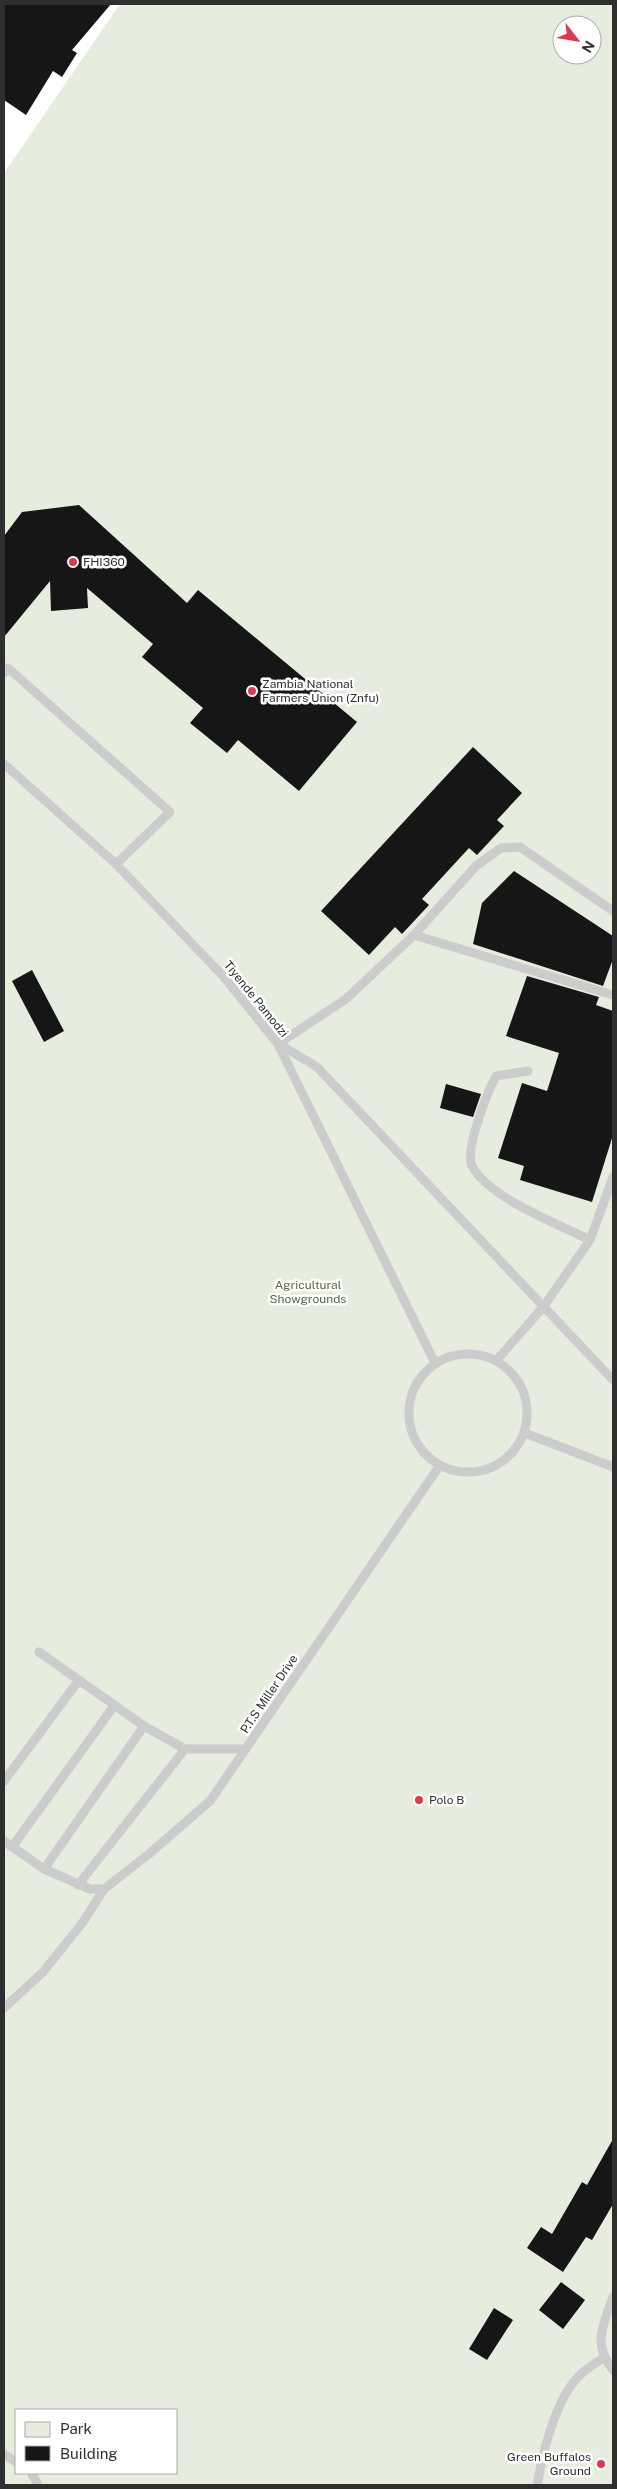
<svg xmlns="http://www.w3.org/2000/svg" width="617" height="2489" font-family="'Public Sans',sans-serif">
	<style>
		.green { fill: #e6ecde; fill-rule: evenodd }
		.building { fill: #161616 }
		.lines { fill: none; stroke-linecap: round; stroke-linejoin: round }
		.lane { stroke: #ccc; stroke-width: 9 }
		.poi-dot { fill: #de394c; stroke: #fff; stroke-width: 2 }
		.labels { text-anchor: middle; dominant-baseline: central; stroke-width: 5; stroke-linejoin: round; paint-order: stroke }
		.poi-label { font-size: 12px; fill: #2f2f2f; stroke: #fff; text-anchor: start }
		.street-label { font-size: 12px; fill: #2f2f2f; stroke: #fff }
		.park-label { font-size: 12px; fill: #54693e; stroke: #fff }
	</style>
	<rect width="100%" height="100%" fill="#fff"/>
	<path class="green" d="M120,4H613V2485H4V173ZM562,25H592V55H562ZM16,2410H176V2473H16Z"/>
	<path class="building" d="M4,4H111L72,50L77,53L62,77L53,71L26,115L4,100Z
		M79,505L187,603L198,590L357,722L299,791L238,740L227,753L190,723L203,708L142,657L153,644L87,588L88,608L51,611L50,581L4,637V536L22,512Z
		M473,747L522,793L497,820L504,826L477,855L469,848L422,899L429,905L402,934L395,927L369,955L321,911Z
		M514,871L613,936V959L603,986L473,944L482,903Z
		M32,970L64,1031L44,1042L12,981Z
		M527,976L599,997L596,1005L613,1011V1135L592,1202L520,1180L524,1166L498,1158L522,1083L547,1091L559,1053L506,1036Z
		M446,1084L481,1094L473,1117L440,1108Z
		M613,2139V2204L592,2240L586,2237L563,2272L527,2248L541,2227L552,2234L582,2182L587,2185Z
		M561,2282L585,2300L563,2329L539,2310Z
		M494,2308L513,2320L487,2360L469,2349Z"/>
	<g class="lines">
		<path class="lane" d="M4,673L8,668L170,812L116,864
			M4,764L116,864L224,977L278,1044L435,1363
			M414,935L613,995
			M278,1044L346,999L414,935L476,866L501,848L520,847L613,911
			M279,1044L317,1067L613,1380
			M528,1071L496,1076C488,1091 464,1151 472,1166C489,1198 558,1224 590,1240
			M409 1413a59 59 0 1 1 118 0a59 59 0 1 1-118 0Z
			M496,1361L544,1306L590,1240L613,1177
			M525,1433L613,1467
			M39,1652L144,1726L185,1749H246
			M4,1781L79,1680
			M4,1841L44,1869L90,1889H104L149,1854L210,1801L440,1465
			M12,1847L114,1706
			M44,1869L144,1726
			M78,1885L185,1749
			M4,2008L43,1972L83,1922L104,1889
			M613,2297C603,2326 592,2343 613,2370
			M4,2454L16,2462
			M31,2473L37,2482L36,2485
			M537,2485C543,2452 554,2402 578,2377C585,2369 595,2364 603,2358"/>
	</g>
	<g class="poi-dot">
		<circle cx="73" cy="562" r="5"/>
		<circle cx="252" cy="691" r="5"/>
		<circle cx="419" cy="1800" r="5"/>
		<circle cx="601" cy="2464" r="5"/>
	</g>
	<g class="labels">
		<g class="poi-label">
			<text x="83" y="562">FHI360</text>
			<text x="262" y="684">Zambia National<tspan x="262" dy="14">Farmers Union (Znfu)</tspan></text>
			<text x="429" y="1800">Polo B</text>
			<text x="591" y="2457" text-anchor="end">Green Buffalos<tspan x="591" dy="14">Ground</tspan></text>
		</g>
		<g class="street-label">
			<text transform="translate(256 999) rotate(51)">Tiyende Pamodzi</text>
			<text transform="translate(269 1694) rotate(-56)">P.T.S Miller Drive</text>
		</g>
		<g class="park-label">
			<text x="308" y="1285">Agricultural<tspan x="308" dy="14">Showgrounds</tspan></text>
		</g>
	</g>
	<rect width="617" height="2489" fill="none" stroke="#2f2f2f" stroke-width="10"/>
	<rect x="15" y="2409" width="162" height="65" fill="#ffffff" stroke="#acacac"/>
	<rect x="25" y="2422" width="25" height="15" fill="#e6ecde" stroke="#acacac"/>
	<text x="60" y="2434" font-size="15" fill="#2f2f2f">Park</text>
	<rect x="25" y="2446" width="25" height="15" fill="#161616" stroke="#acacac"/>
	<text x="60" y="2459" font-size="15" fill="#2f2f2f">Building</text>
	<g transform="translate(577 40) rotate(121)"><circle r="24" fill="#ffffff" stroke="#acacac"/>
	<path d="M0-4L9 19L0 12L-9 19Z" fill="#de394c"/>
	<text y="-8" font-size="14" font-weight="bold" text-anchor="middle" fill="#2f2f2f">N</text>
	</g>
</svg>
